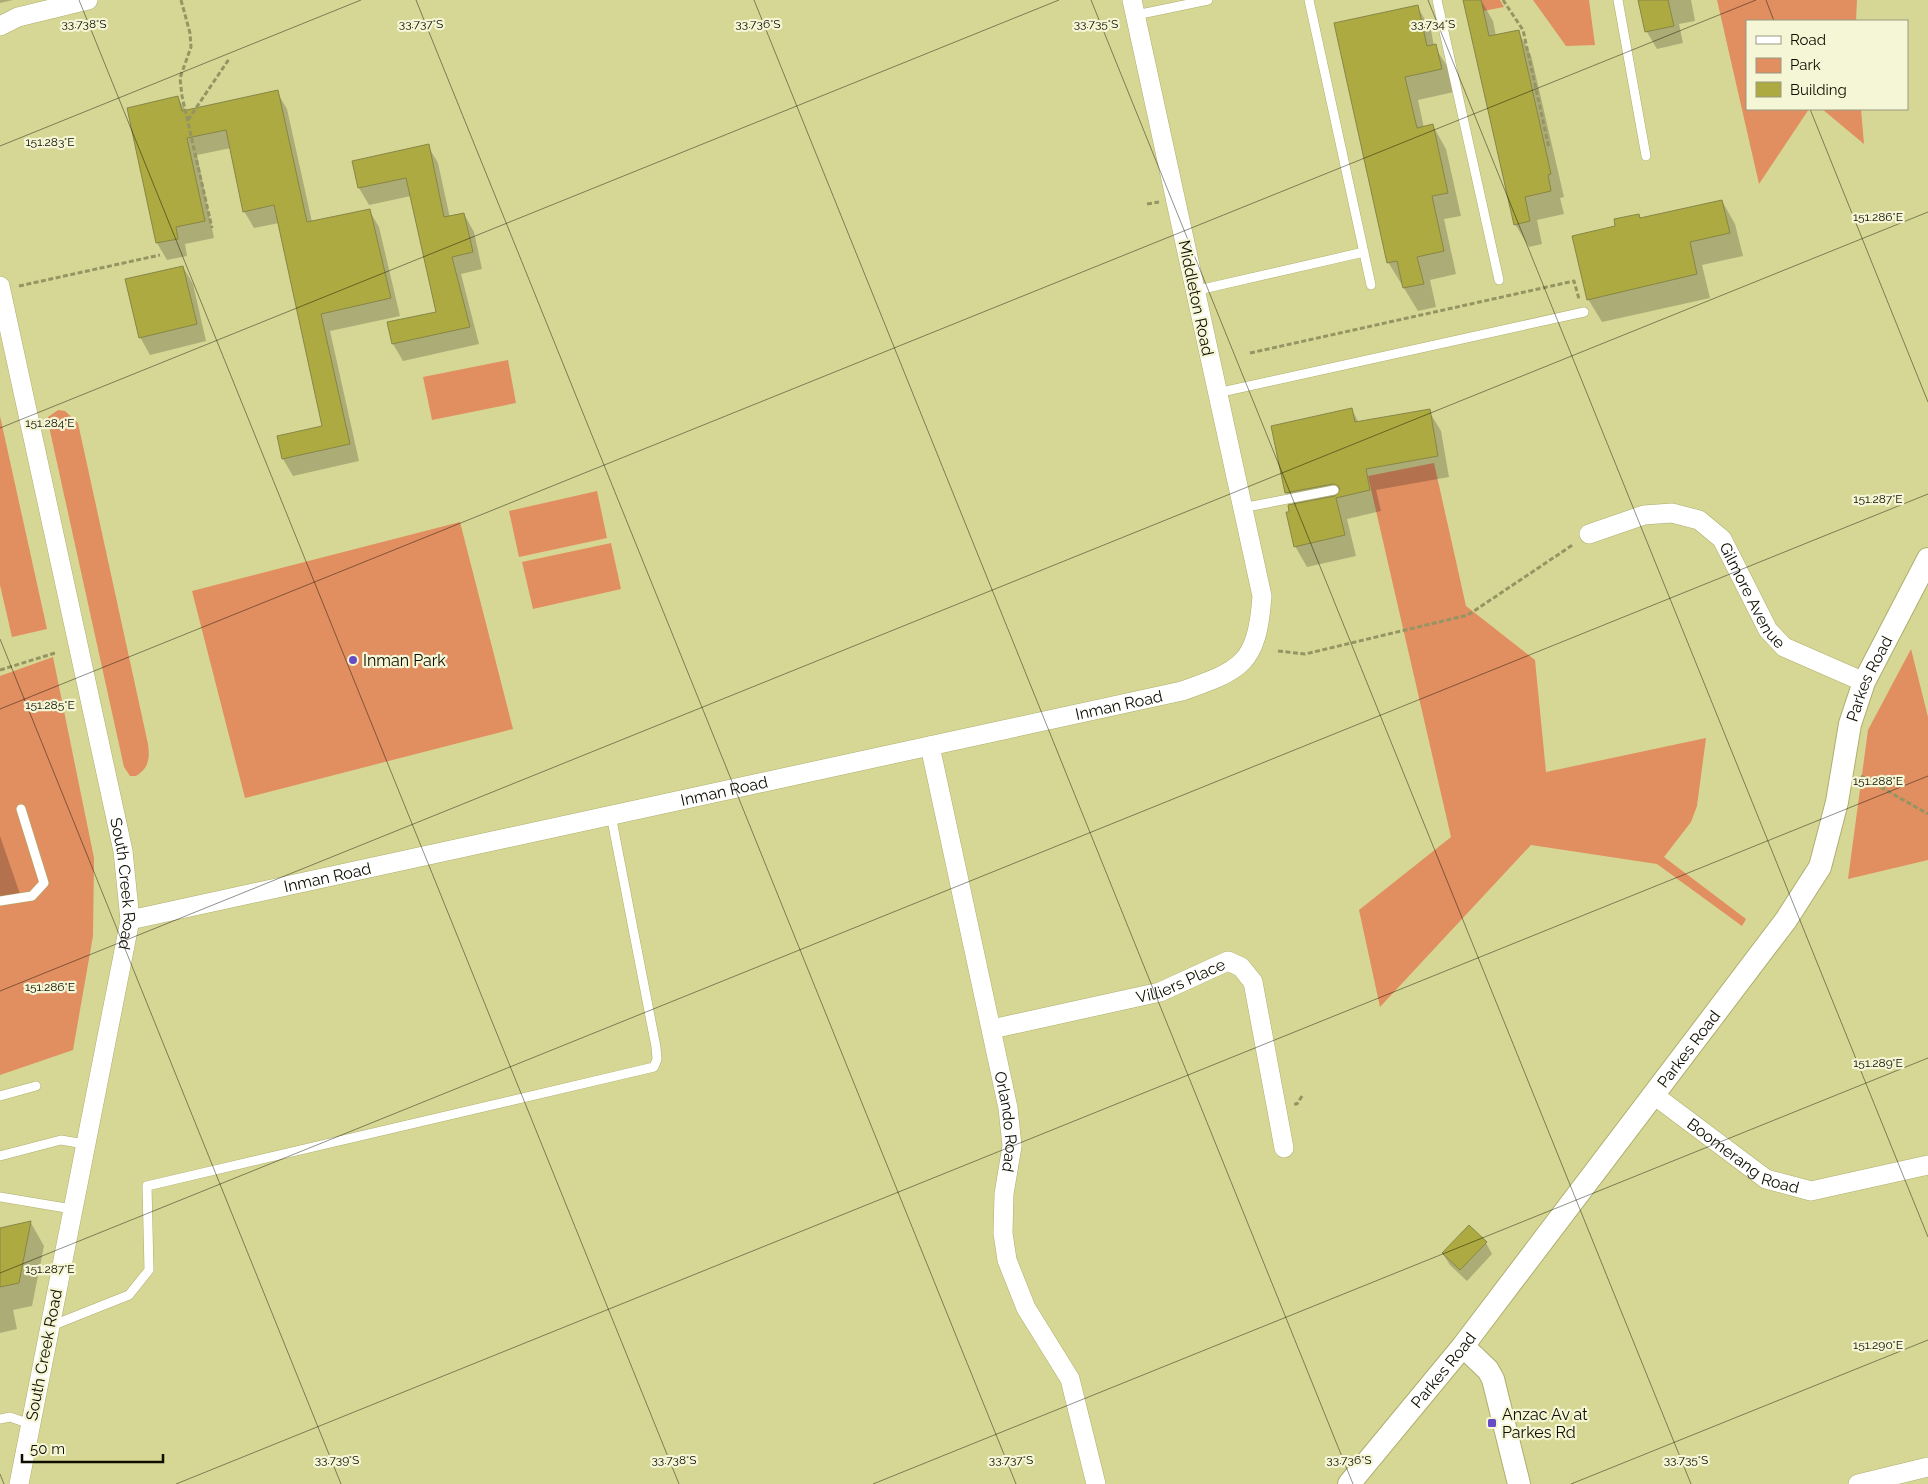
<svg xmlns="http://www.w3.org/2000/svg" width="1928" height="1484" font-family="Raleway,sans-serif">
	<style>
		.green { fill: #e18e61 }
		.shadow { fill: #0003 }
		.building { fill: #acaa41; stroke: #878647 }
		.lines { fill: none; stroke-linecap: round; stroke-linejoin: round }
		.service-casing { stroke: #aeae6e; stroke-width: 10 }
		.minor-casing { stroke: #aeae6e; stroke-width: 20 }
		.tertiary-casing { stroke: #aeae6e; stroke-width: 24 }
		.path { stroke: #959564; stroke-width: 3; stroke-dasharray: 5 2.5; stroke-linecap: butt }
		.service { stroke: #fff; stroke-width: 9 }
		.minor { stroke: #fff; stroke-width: 19 }
		.tertiary { stroke: #fff; stroke-width: 22 }
		.ticks { fill: none; stroke: #0e0d00; stroke-width: 1; stroke-opacity: 0.45 }
		.poi-dot { fill: #664cc5; stroke: #f5f6d5; stroke-width: 2 }
		.labels { text-anchor: middle; dominant-baseline: central; stroke-width: 4.5; stroke-linejoin: round; paint-order: stroke }
		.street-label { font-size: 16px; fill: #0e0d00; stroke: #f5f6d5 }
		.poi-label { font-size: 16px; fill: #0e0d00; stroke: #f5f6d5; text-anchor: start }
		.ticks-label { font-size: 12px; text-anchor: middle; fill: #0e0d00; stroke: #f5f6d5; stroke-width: 4.5; stroke-linejoin: round; paint-order: stroke }
	</style>
	<rect width="100%" height="100%" fill="#d7d795"/>
	<path class="green" d="M1481,0H1500L1504,7L1483,11Z
		M1533,0H1589L1595,45L1566,46Z
		M1717,0H1857L1856,21H1747V109H1809L1759,184Z
		M1822,109H1861L1864,144Z
		M508,360L516,403L432,420L423,377Z
		M58,410L65,411L78,423L148,744C150,758 149,768 136,776H130L124,767L48,422V417Z
		M0,416L47,629L12,637L0,585Z
		M1434,463L1466,606L1535,660L1546,772L1706,738L1697,806L1691,822L1664,857L1746,919L1742,926L1657,864L1531,845L1380,1007L1359,910L1451,837L1368,476Z
		M597,491L607,538L519,557L509,511Z
		M460,522L513,729L245,798L192,591Z
		M611,543L621,589L533,609L522,562Z
		M1911,649L1928,717V860L1848,879L1868,730Z
		M53,657L94,858L93,936L73,1050L0,1075V676Z"/>
	<path class="shadow" d="M0,0H13L0,3Z
		M1467,0H1481L1493,21L1496,36L1518,31L1531,55L1564,197L1560,198L1564,214L1537,220L1542,244L1529,247L1515,224Z
		M1640,0H1691L1695,21L1679,24L1683,43L1657,49L1647,32Z
		M1417,6L1431,30L1434,46L1449,69L1454,92L1418,100L1424,128L1433,126L1446,149L1461,216L1444,219L1456,274L1430,280L1436,307L1418,311L1388,262L1335,24Z
		M277,92L287,109L312,222L369,210L379,227L400,316L330,331L359,461L293,476L283,459L278,437L323,427L279,223L254,228L244,211L231,148L197,155L214,238L185,244L187,256L167,260L157,243L178,98L186,111Z
		M428,146L438,163L450,218L464,214L474,232L482,269L461,274L479,344L403,361L393,344L389,323L438,313L411,196L369,205L359,188Z
		M1722,201L1735,224L1743,256L1702,265L1710,298L1602,322L1588,299L1617,227L1638,215L1641,219Z
		M183,267L193,284L206,341L150,355L140,337Z
		M1352,410L1359,423L1429,411L1441,431L1449,477L1376,490L1381,511L1347,519L1356,556L1307,567L1295,546L1291,513L1294,506L1286,493Z
		M0,836L20,894L0,901Z
		M31,1223L44,1246L32,1306L13,1310L17,1329L0,1333V1229Z
		M1486,1243L1492,1254L1467,1281L1450,1265L1443,1254Z"/>
	<path class="building" d="M1463,0H1481L1489,36L1519,30L1551,174L1548,175L1551,191L1525,197L1530,221L1514,225Z
		M1638,0H1668L1674,26L1645,32Z
		M1418,5L1427,46L1436,44L1442,69L1405,77L1417,128L1433,124L1448,193L1432,196L1444,251L1417,257L1424,284L1403,288L1397,261L1387,263L1334,23Z
		M278,90L307,222L370,209L391,298L321,314L350,444L282,459L277,436L322,426L274,205L243,212L226,130L187,138L205,221L176,227L178,239L156,243L127,108L178,96L182,111Z
		M429,144L444,217L464,213L473,252L452,257L470,327L392,344L387,322L436,312L406,178L358,188L352,161Z
		M1722,200L1730,233L1690,242L1697,274L1587,300L1572,236L1615,226L1614,219L1639,214L1640,218Z
		M183,266L197,324L139,338L125,279Z
		M1352,408L1355,422L1430,409L1438,456L1366,469L1370,490L1336,498L1345,535L1294,547L1286,512H1289L1288,505L1335,496L1340,489L1338,486L1333,484L1285,493L1271,426Z
		M31,1221L19,1283L0,1287V1228Z
		M1469,1225L1487,1242L1460,1270L1442,1253Z"/>
	<g class="lines">
		<defs>
			<path id="service" d="M1309,0L1371,285
				M1437,0L1499,280
				M1618,0L1646,156
				M1136,15L1208,0
				M1194,291L1364,252
				M1217,393L1584,312
				M1242,508L1334,490
				M0,901L32,896L44,883L21,809
				M0,1096L36,1086
				M0,1156L61,1140L84,1144
				M0,1197L72,1209
				M51,1326L129,1295L149,1270L147,1186L654,1067L657,1059L656,1047L611,815
				M0,1419L10,1417L30,1424"/>
			<g id="minor">
				<path d="M0,26L18,17L88,0"/>
				<path id="s1" d="M0,286L123,851L130,920L19,1484"/>
				<path id="s2" d="M1589,534L1644,515L1672,513L1699,520L1722,539L1768,630L1784,647L1864,682"/>
				<path id="s3" d="M930,746L1008,1108L1012,1146L1004,1194L1003,1233L1007,1260L1026,1308L1070,1379L1096,1484"/>
				<path id="s4" d="M130,920L1182,691C1242,670 1257,664 1262,596L1132,0"/>
				<path id="s5" d="M992,1029L1160,992L1228,961L1241,967L1253,982L1284,1148"/>
				<path id="s6" d="M1654,1095L1766,1179L1811,1191L1928,1165"/>
				<path d="M1858,1484L1928,1467"/>
			</g>
			<g id="tertiary">
				<path d="M1463,1346L1488,1370L1493,1379L1519,1484"/>
				<path id="s7" d="M1349,1484L1463,1346L1786,920L1820,867L1837,802L1850,724L1864,682L1928,559"/>
			</g>
		</defs>
		<use href="#service" class="service-casing"/>
		<use href="#minor" class="minor-casing"/>
		<use href="#tertiary" class="tertiary-casing"/>
		<path class="path" d="M181,0L190,33L191,47L180,78L182,96L212,228
			M1503,0L1523,30L1549,148
			M188,120L229,59
			M1147,204L1159,202
			M19,286L160,255
			M1250,353L1574,281L1579,299
			M1278,651L1305,654L1468,615L1574,544
			M0,670L55,653
			M1861,776L1928,814
			M1294,1104H1297L1302,1096"/>
		<use href="#service" class="service"/>
		<use href="#minor" class="minor"/>
		<use href="#tertiary" class="tertiary"/>
	</g>
	<path class="ticks" d="M79,0L679,1484M416,0L1016,1484M754,0L1353,1484M1091,0L1691,1484M1428,0L1928,1237M1766,0L1774,21M1810,109L1928,402M0,146L361,0M0,428L1059,0M0,639L341,1484M0,709L1756,0M0,991L1928,212M0,1273L1928,494M0,1474L4,1484M176,1484L1928,776M873,1484L1928,1058M1571,1484L1928,1340"/>
	<g class="poi-dot">
		<circle cx="353" cy="660" r="5"/>
		<rect x="1487" y="1418" width="10" height="10" rx="2.5"/>
	</g>
	<g class="labels">
		<g class="street-label">
			<text transform="translate(1196 298) rotate(78)">Middleton Road</text>
			<text stroke="none"><textPath href="#s2" startOffset="208">Gilmore Avenue</textPath></text>
			<text stroke="none"><textPath href="#s7" startOffset="972">Parkes Road</textPath></text>
			<text stroke="none"><textPath href="#s4" startOffset="1012">Inman Road</textPath></text>
			<text stroke="none"><textPath href="#s4" startOffset="608">Inman Road</textPath></text>
			<text stroke="none"><textPath href="#s4" startOffset="202">Inman Road</textPath></text>
			<text stroke="none"><textPath href="#s1" startOffset="611">South Creek Road</textPath></text>
			<text stroke="none"><textPath href="#s5" startOffset="195">Villiers Place</textPath></text>
			<text stroke="none"><textPath href="#s7" startOffset="552">Parkes Road</textPath></text>
			<text stroke="none"><textPath href="#s3" startOffset="384">Orlando Road</textPath></text>
			<text stroke="none"><textPath href="#s6" startOffset="109">Boomerang Road</textPath></text>
			<text transform="translate(44 1355) rotate(-79)">South Creek Road</text>
			<text stroke="none"><textPath href="#s7" startOffset="148">Parkes Road</textPath></text>
		</g>
		<g class="poi-label">
			<text x="363" y="660">Inman Park</text>
			<text x="1502" y="1414">Anzac Av at<tspan x="1502" dy="18">Parkes Rd</tspan></text>
		</g>
	</g>
	<g class="ticks-label">
		<text x="1433" y="28">33.734°S</text>
		<text x="84" y="28">33.738°S</text>
		<text x="421" y="28">33.737°S</text>
		<text x="758" y="28">33.736°S</text>
		<text x="1096" y="28">33.735°S</text>
		<text x="50" y="146">151.283°E</text>
		<text x="1878" y="221">151.286°E</text>
		<text x="50" y="427">151.284°E</text>
		<text x="1878" y="503">151.287°E</text>
		<text x="50" y="709">151.285°E</text>
		<text x="1878" y="785">151.288°E</text>
		<text x="50" y="991">151.286°E</text>
		<text x="1878" y="1067">151.289°E</text>
		<text x="50" y="1273">151.287°E</text>
		<text x="1878" y="1349">151.290°E</text>
		<text x="337" y="1464">33.739°S</text>
		<text x="674" y="1464">33.738°S</text>
		<text x="1011" y="1464">33.737°S</text>
		<text x="1349" y="1464">33.736°S</text>
		<text x="1686" y="1464">33.735°S</text>
	</g>
	<rect x="1746" y="20" width="162" height="90" fill="#f5f6d5" stroke="#999980"/>
	<rect x="1756" y="36" width="25" height="8" fill="#ffffff" stroke="#999980"/>
	<text x="1790" y="45" font-size="15" fill="#0e0d00">Road</text>
	<rect x="1756" y="58" width="25" height="15" fill="#e18e61" stroke="#999980"/>
	<text x="1790" y="70" font-size="15" fill="#0e0d00">Park</text>
	<rect x="1756" y="82" width="25" height="15" fill="#acaa41" stroke="#999980"/>
	<text x="1790" y="95" font-size="15" fill="#0e0d00">Building</text>
	<path d="M22 1454v8h141v-8" fill="none" stroke="#0e0d00" stroke-width="2.5"/>
	<text x="30" y="1454" font-size="15" fill="#0e0d00" stroke="#f5f6d5" stroke-width="4" paint-order="stroke">50 m</text>
</svg>
